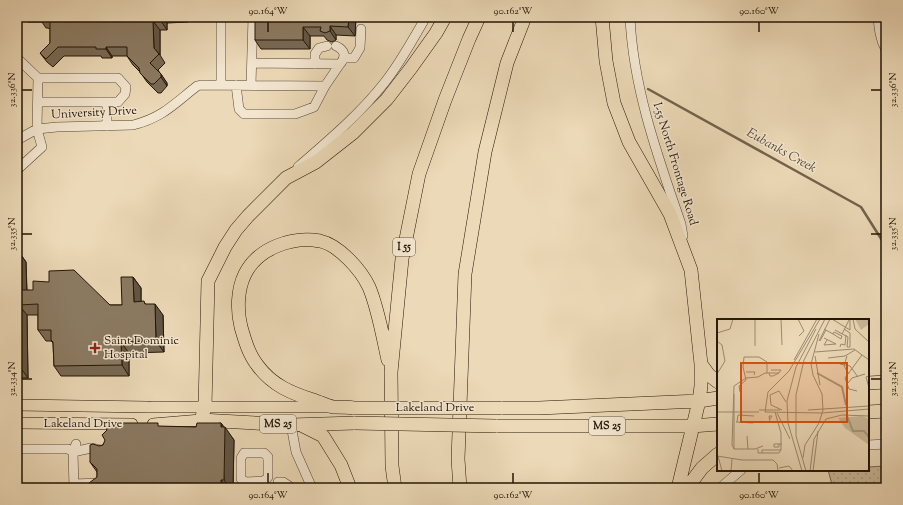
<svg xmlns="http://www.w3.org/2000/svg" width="903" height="505" font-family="'Sorts Mill Goudy',serif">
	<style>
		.grass { fill: url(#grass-dots); stroke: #766650 }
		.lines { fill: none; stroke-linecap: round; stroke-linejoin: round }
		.stream { stroke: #72624c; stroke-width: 2.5 }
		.minor-casing { stroke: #544532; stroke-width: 10 }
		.major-casing { stroke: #221406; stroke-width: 12 }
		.highway-casing { stroke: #221406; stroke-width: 14 }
		.minor { stroke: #f3e6d0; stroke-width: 9 }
		.major { stroke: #ecd9b7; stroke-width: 11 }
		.highway { stroke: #ecd9b7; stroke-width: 13 }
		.highway-bridge-casing { stroke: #221406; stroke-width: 14; stroke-linecap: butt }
		.highway-bridge { stroke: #ecd9b7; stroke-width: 13 }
		.wall { fill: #786954; stroke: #221406 }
		.shaded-wall { fill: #615545; stroke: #221406 }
		.building { fill: #8b7a62; stroke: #221406 }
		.ticks { fill: none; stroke: #221406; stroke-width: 1.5 }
		.poi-dot { fill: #8f2418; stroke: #f3e6d0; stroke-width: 1.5 }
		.labels { text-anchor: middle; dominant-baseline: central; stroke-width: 3; stroke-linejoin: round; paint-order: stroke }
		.shield { fill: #f3e6d0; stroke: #615343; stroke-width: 1 }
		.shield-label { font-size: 11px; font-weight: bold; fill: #221406 }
		.street-label { font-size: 12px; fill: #221406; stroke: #f3e6d0 }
		.poi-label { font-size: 12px; fill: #221406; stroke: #f3e6d0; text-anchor: start }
		.water-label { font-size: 13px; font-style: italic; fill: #574835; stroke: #f3e6d0 }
		.inset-river { fill: none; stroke: #a7967b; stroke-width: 2 }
		.inset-road { fill: none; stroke: #9b8a70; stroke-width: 1 }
		.view { fill: #d4520b; fill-opacity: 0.15; stroke: #d4520b; stroke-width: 2 }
		.inset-edge { fill: none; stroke: #221406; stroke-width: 2 }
		.neatline { fill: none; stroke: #221406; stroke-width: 1.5 }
		.ticks-label { font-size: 10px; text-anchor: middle; fill: #221406 }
	</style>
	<defs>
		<pattern id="grass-dots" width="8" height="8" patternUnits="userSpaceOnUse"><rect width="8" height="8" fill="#cab899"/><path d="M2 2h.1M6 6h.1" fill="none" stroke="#ad9d82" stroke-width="1.8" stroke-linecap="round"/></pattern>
	</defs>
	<rect width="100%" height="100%" fill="#ecd9b7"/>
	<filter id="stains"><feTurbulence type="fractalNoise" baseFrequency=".005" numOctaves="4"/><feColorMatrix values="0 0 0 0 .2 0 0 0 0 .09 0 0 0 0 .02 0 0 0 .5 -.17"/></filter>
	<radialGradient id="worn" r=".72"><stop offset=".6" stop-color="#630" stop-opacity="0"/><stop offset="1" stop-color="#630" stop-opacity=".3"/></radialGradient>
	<path class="grass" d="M886,466V488H833L828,470H868V467Z"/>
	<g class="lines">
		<path class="stream" d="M648,89L861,207L885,245L886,249"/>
		<defs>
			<path id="minor" d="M630,17C633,88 658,157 681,224L683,236
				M878,17C879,29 880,39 886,50
				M336,46C345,50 346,56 341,63
				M17,56V58L38,78L37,129L42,147L17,170
				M344,58H354L360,48L361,29
				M252,63L340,64L325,86
				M315,64V54L319,48L327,46
				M38,78H118L126,87L125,94L118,102H107
				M221,85V17
				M251,85L253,17
				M38,102H107V126
				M17,140L37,129L57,127L133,125C162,118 174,104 197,86L201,85L325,86L314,107L295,114H244L239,109L236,85
				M298,167C329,140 360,114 385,82C401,62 413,39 426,17
				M291,425L296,452L312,488
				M868,445L886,444
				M17,449H68L73,452L91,448L100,450
				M244,453H264L268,457V477L264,481L246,482L241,479V458Z
				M278,482H283L289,486L290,488
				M74,484L99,483
				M74,488L73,452L76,444
				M720,488L741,470"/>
			<path id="major" d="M17,405L147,407
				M152,407H327
				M17,423L132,424
				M153,424L201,420"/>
			<path id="highway" d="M602,17L606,61L614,103L629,142L670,214L691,270L701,364V386L699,401L678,488
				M701,364L709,375L718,382
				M868,383L886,382
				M354,408C347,407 340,407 333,407C327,406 320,402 313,400C291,393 272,385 258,366C249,355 245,341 241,327C237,311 237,290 245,274C258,248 292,236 320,241C339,245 361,270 369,287C378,308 383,338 388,360
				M501,408H539L699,401L718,398
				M868,412L886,411
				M355,423L291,425L201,420L205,407L208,281L225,247L236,230L248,216L286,178L316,162L353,133L387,99L411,68L436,33L445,17
				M303,426L323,436L341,465L350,488
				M496,426H692L718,424
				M395,488L392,466L391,372L402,259L419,174L445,100L469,39L479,17
				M460,488L458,459L465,274L485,152L507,63L525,17
				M687,488L702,468L718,454"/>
		</defs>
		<use href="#minor" class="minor-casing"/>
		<use href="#major" class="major-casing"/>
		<use href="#highway" class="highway-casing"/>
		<use href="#minor" class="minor"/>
		<use href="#major" class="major"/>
		<use href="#highway" class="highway"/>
		<defs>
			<path id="highway-bridge" d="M354,408H501
				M355,423L496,426"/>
		</defs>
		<use href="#highway-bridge" class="highway-bridge-casing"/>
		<use href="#highway-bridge" class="highway-bridge"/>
	</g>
	<path class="wall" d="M23,17H188V22L167,23V30H160V55L165,63L158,70L167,83V86L161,93H158L147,82L140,72L133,65L127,56H112V58H102L101,56H64L53,67L47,62L40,53L50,43V29L48,28H46L42,22H28L27,21H26Z
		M356,17L355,36L336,35V40L332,42L327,40L324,36H310V49H261L255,40L262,21L264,18Z
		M886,150V178H885L882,173Z
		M17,252H19L26,262L27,290L110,305H122L133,277L141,288V301L163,315L164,352L129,353V376H61L54,366L53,343L51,341H46L38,330V315H27L28,378H17Z
		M221,423L234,440L233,488H89L97,477V472L90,462L99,446L103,445L119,426L196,427Z"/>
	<path class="shaded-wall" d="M161,17H164L167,23V30L161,21Z
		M184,17H188V22Z
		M349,17H356L355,36L348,27Z
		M153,21L160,30V55L154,48Z
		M330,26L336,35V40L330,31Z
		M303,27L310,36V49L303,40Z
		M106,47L112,56V58L106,49Z
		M161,74L167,83V86L161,77Z
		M19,252L26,262L27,301L19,290Z
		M133,277L141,288V312L134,302Z
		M155,304L163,315L164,352L156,341Z
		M19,305L27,315L28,378L20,367Z
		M121,342L129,353V376L122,365Z
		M221,423L225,429V427L234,440L233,488H230L224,480Z
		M221,480L227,488H221Z"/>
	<path class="building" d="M40,17H161V21H153L154,48L159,54L150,63L161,74V77L154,84H151L140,73L139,68L127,56V47H106V49H96V47H58L46,59L40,53L50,43V20H43V19H40Z
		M264,17H349L348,27L330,26V31L325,33L320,31L321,27H303V40H255V21H262V18H264Z
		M882,150H886V173H882Z
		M17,252H19V290H33V281L49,282V271L74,270L110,305H122L121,277H133L134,302L144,301L145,304H155L156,341L121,342L122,365L54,366L53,342L51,340V330H38V304L19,305L20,367H17Z
		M118,423H158V426L196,427L197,423H221V427H225L224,480H221V488H89V483L97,477V469L90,462V445L93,444L99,446L103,445L105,440L102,435L107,430L106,426H119Z"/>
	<path class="ticks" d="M268,22V32M513,22V32M759,22V32M22,90H32M871,90H881M22,234H32M871,234H881M22,379H32M871,379H881M268,473V483M513,473V483M759,473V483"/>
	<path class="poi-dot" d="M93 342h4v4h4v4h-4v4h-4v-4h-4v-4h4z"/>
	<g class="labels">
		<g class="shield">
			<rect x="393" y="238" width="22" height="18" rx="3"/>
			<rect x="260" y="415" width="36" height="18" rx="3"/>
			<rect x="589" y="417" width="36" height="18" rx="3"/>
		</g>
		<g class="shield-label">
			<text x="404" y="247">I 55</text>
			<text x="278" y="424">MS 25</text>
			<text x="607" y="426">MS 25</text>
		</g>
		<g class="street-label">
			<text transform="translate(94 113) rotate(-3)">University Drive</text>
			<text transform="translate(675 164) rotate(73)">I-55 North Frontage Road</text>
			<text x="435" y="408">Lakeland Drive</text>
			<text x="83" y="424">Lakeland Drive</text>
		</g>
		<g class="poi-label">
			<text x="104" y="341">Saint Dominic<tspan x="104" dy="14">Hospital</tspan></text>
		</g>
		<g class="water-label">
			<text transform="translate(781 151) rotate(29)">Eubanks Creek</text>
		</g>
	</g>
	<g transform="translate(717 319)">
		<rect width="152" height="152" fill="#ecd9b7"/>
		<path d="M145,97L152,100V126L128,109L121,99Z" fill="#cab899"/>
		<path d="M138,0H152V5L144,11Z" fill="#cab899"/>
		<path class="inset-river" d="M100,54L125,68L129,86M130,97L136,112H147L152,118"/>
		<path class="inset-road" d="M38,0V27M64,0L65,26M81,0L87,12L82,17M103,0L72,52L51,73L48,93L105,94L152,90M115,0L133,11V0M136,0L138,10L152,23M107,10L116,15L124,20L125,17L117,13L116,15M127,10L133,14V28H130M118,11L131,18L130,28M0,14L13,10L16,0M125,15L132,1M107,19L119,25L107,26L110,21M0,22L5,26L8,42L0,55M102,22L113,0M103,22L109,11M123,28L124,25L128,26L129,16M98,33L137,30L152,41M98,37L103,66M130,37L127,47L132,55M111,39L128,37L138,31M77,41L100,0M123,45L133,47L141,58M54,51H64L62,54M29,53H38L37,56M152,57L149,58L152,69M131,64L135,59L148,55M140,72L132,70L128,59L145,36M23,73L22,67L29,61L26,48L27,38H42L50,43V54M17,75V130M42,91H63M65,91L54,86L53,76L62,72L69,83M91,91L152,87M0,93H24M24,93H42M60,94L73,120M53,100L55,97H52L53,103H62M19,103L36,104M20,103L21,96L37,97M30,117L31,130M62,125V128H57V125H65M17,130L15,126L17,67L29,59L41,58L48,54H62L56,57H53L52,54M17,130H38L46,127M41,130V134H62L64,131V114L58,93M45,134V131H64M0,137L25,141H56L60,145L61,152M1,137L5,152M86,139L88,126L102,104L106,91L105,75L96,56L94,45L102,15M62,149L72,147L76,152M14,152L15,140M85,152L71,104L70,82L79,48L99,10M89,152L79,117V76L87,41L108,0M93,152L97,120L109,100L125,96L152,97M96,152L101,112"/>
		<path class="view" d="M24,44H130V103H24Z"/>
		<rect width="152" height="152" class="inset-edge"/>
	</g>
	<rect width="903" height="505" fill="none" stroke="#ecd9b7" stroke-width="44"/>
	<rect x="22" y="22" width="859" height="461" class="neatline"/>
	<g class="ticks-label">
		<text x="268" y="14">90.164°W</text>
		<text x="513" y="14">90.162°W</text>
		<text x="759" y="14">90.160°W</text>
		<text transform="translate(11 90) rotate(-90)" y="4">32.336°N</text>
		<text transform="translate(892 90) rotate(-90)" y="4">32.336°N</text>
		<text transform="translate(11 234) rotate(-90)" y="4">32.335°N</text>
		<text transform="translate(892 234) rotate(-90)" y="4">32.335°N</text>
		<text transform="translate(11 379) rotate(-90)" y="4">32.334°N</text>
		<text transform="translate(892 379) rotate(-90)" y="4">32.334°N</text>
		<text x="268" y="498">90.164°W</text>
		<text x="513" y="498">90.162°W</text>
		<text x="759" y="498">90.160°W</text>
	</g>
	<rect width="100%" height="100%" filter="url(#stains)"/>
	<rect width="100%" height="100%" fill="url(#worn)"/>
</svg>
